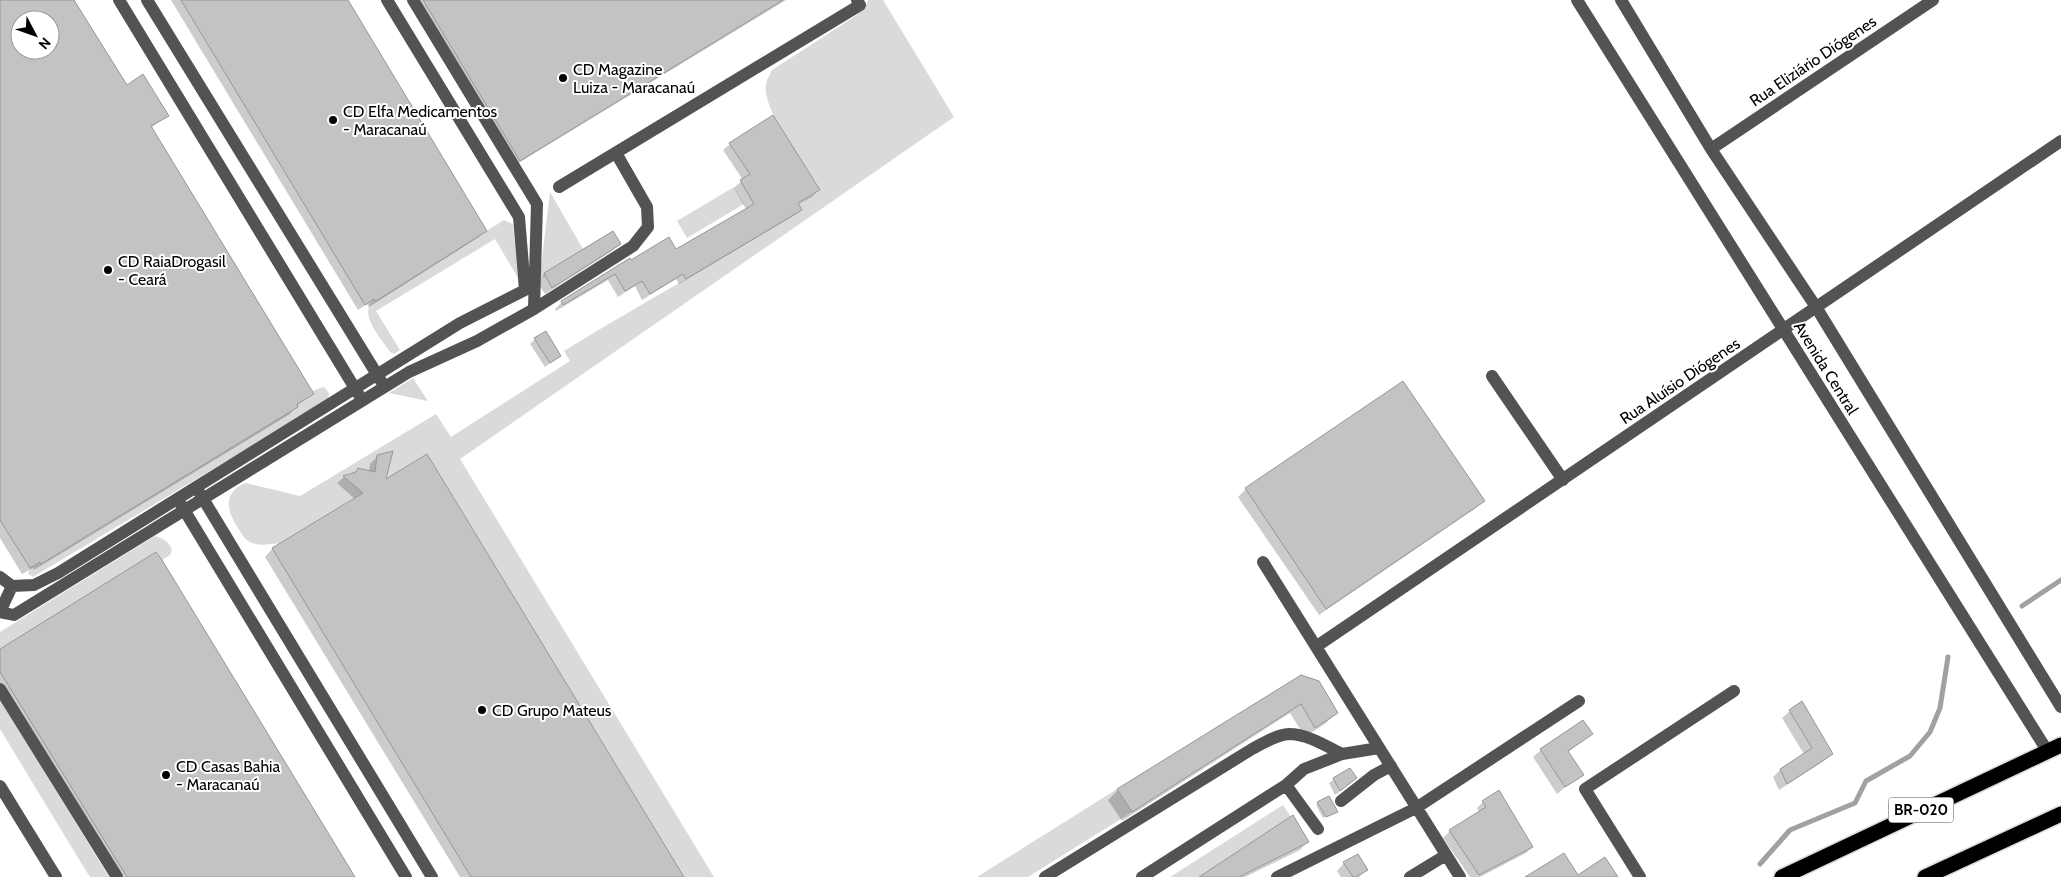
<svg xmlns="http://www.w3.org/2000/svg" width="2061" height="877" font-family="Cabin,sans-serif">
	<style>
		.green { fill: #dadada }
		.shadow { fill: #0003; fill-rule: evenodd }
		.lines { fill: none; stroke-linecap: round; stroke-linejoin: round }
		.stream { stroke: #a1a1a1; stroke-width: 5 }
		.building { fill: #c3c3c3; stroke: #979797; fill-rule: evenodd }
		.highway-casing { stroke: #dbdbdb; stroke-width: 18 }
		.minor { stroke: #535353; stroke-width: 12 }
		.highway { stroke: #000; stroke-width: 15 }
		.poi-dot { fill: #000; stroke: #fff; stroke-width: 2 }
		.labels { text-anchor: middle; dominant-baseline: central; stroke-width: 4; stroke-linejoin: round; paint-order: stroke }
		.shield { fill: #fff; stroke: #4c4c4c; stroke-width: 1 }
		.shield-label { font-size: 15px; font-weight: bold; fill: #000 }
		.street-label { font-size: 16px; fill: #000; stroke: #fff }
		.poi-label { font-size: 16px; fill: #000; stroke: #fff; text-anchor: start }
	</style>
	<rect width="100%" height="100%" fill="#fff"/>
	<path class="green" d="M868,0H883L954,117L460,459L714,877H684L427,454L280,543C270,544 257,547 248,541C243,537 240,531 236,525C226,508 224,491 246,483L300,496L436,414L451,437L570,361L564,351C604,326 645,303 686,279C731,251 774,217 820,191C807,165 761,111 766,84C767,79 770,74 772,70L857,15L865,8Z
		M734,187L744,204L687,238L677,221Z
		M550,192L583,249L544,273L546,277H543L540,275Z
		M504,220L513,224L518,278L495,239L376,311L400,350L394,354L390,352C381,338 357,313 374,299L376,301Z
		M413,378L428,401L389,393Z
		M324,387L329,393L328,400L33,577L28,574L30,568L40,562L42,564L298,407L297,404L314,394L312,391Z
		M155,536C164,539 169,541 172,550L170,555L162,560L156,552L0,649V632Z
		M0,700L109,877H90L83,866L0,729Z
		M1117,789L1132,812L1028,877H977Z
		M1283,805L1291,817L1199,877H1170Z"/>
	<path class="shadow" d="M0,0H73L126,86L167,115L151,128L312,394L296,406L290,414L34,570L33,568L22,574L0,538ZM20,20H50V50H20Z
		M171,0H346L485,231L479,237L369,307L367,304L358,310Z
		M411,0H786L512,167Z
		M730,144L819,190L812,197L797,205L800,209L793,216L679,284L676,279L642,300L635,286L618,297L608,280L556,311L555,309L562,302L630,261L675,251L746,209L734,188L743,180L723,150Z
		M613,233L620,244L612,251L545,294L537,282L544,274Z
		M535,339L559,356L545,367L530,344Z
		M1403,382L1483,501L1476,508L1319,615L1238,497L1246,489Z
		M378,456L384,482L683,877H460L265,557L272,549L355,499L337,483L344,477L354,474L358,469L369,472L370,464Z
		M0,650L354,877H116L0,690Z
		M1301,676L1336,713L1326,723L1305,737L1290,713L1122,821L1108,800L1118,790Z
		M1790,711L1831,754L1824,761L1779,790L1773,777L1780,770L1804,754L1782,718Z
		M1591,734L1568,752L1582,774L1557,794L1533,757L1541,750Z
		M1334,779L1351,783L1335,795L1329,783Z
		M1483,802L1532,847L1526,853L1480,877H1470L1443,838L1450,831L1480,813L1477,808Z
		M1318,803L1334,813L1323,818L1316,805Z
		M1307,842L1300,850L1245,877H1201Z
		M1344,863L1366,870L1359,877H1341L1337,871Z"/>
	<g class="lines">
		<path class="stream" d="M2022,606L2061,580
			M1760,864L1790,830L1855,803L1866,781L1910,756L1930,732L1940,708L1948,657"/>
	</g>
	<path class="building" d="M0,0H74L127,85L143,74L169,116L151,126L314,394L297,404L298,407L41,564L40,562L30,568L0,520ZM20,20H50V50H20Z
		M181,0H348L487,231L376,301L374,299L365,305Z
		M423,0H783L520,161Z
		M773,115L820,190L798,203L802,210L686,279L683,274L650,294L642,281L625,291L615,274L563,305L561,301L630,258L631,260L669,237L676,249L754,204L740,180L750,174L729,143Z
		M613,231L621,244L552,288L544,273Z
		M546,331L561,356L550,363L534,338Z
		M1403,381L1485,501L1326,609L1245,488Z
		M393,451L386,479L427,454L684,877H471L272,548L363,493L343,476L356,472L358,468L375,472L377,455Z
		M156,552L162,560L355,877H127L0,672V649Z
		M1301,675L1319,681L1338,713L1315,728L1301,704L1132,812L1117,789Z
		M1802,701L1833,754L1787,784L1780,769L1812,748L1789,710Z
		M1583,720L1593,734L1568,751L1584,775L1565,787L1540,749Z
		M1350,768L1357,778L1340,791L1333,778Z
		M1499,790L1533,847L1479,875L1449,830L1486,807L1482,801Z
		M1329,796L1338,812L1326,817L1317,802Z
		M1293,815L1309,842L1239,877H1199Z
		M1564,853L1578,875L1605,857L1618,877H1525Z
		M1358,854L1368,870L1356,877H1353L1343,862Z"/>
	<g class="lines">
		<defs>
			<path id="highway" d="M1782,877L2061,745
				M1925,877L2061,814"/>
		</defs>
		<use href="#highway" class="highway-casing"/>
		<path class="minor" d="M119,0L359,395
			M147,0L381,381
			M413,0L537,204L534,309
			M1577,0L2048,752
			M1621,0L1711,149L1816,307L2061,707
			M1711,149L1933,0
			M559,187L860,5L857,0
			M1492,376L1563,480
			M199,492L432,877
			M180,503L406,877
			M1263,562L1460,877
			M0,577L12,586L34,585L58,573L460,323L525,290L519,217L387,0
			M12,586L0,612L14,615L409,372L477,341L534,309L633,246L648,227L647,207L616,153
			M1317,646L2061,141
			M0,689L117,877
			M1286,785L1318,829
			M0,786L56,877
			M1341,801L1374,775L1391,766
			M1045,877L1252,749C1263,743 1276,735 1289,734C1307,734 1326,746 1342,754
			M1142,877L1286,785L1304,769L1342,754L1379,748
			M1277,877L1416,808L1579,701
			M1410,877L1446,855
			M1640,877L1585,789L1734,691"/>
		<use href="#highway" class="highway"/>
	</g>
	<g class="poi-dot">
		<circle cx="563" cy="78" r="5"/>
		<circle cx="333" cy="120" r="5"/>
		<circle cx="108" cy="270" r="5"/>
		<circle cx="482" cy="710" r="5"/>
		<circle cx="166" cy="775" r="5"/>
	</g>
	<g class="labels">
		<rect class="shield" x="1888.5" y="797.5" width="65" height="25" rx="4"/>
		<g class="shield-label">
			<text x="1921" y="810">BR-020</text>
		</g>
		<g class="street-label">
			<text transform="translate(1813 61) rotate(-34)">Rua Eliziário Diógenes</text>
			<text transform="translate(1826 368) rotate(58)">Avenida Central</text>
			<text transform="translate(1680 381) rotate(-34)">Rua Aluísio Diógenes</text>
		</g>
		<g class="poi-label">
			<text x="573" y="69">CD Magazine<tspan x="573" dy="18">Luiza - Maracanaú</tspan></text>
			<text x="343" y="111">CD Elfa Medicamentos<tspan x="343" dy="18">- Maracanaú</tspan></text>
			<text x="118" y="261">CD RaiaDrogasil<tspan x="118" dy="18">- Ceará</tspan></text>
			<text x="492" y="710">CD Grupo Mateus</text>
			<text x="176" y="766">CD Casas Bahia<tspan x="176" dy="18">- Maracanaú</tspan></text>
		</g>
	</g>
	<g transform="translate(35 35) rotate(131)"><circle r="24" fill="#ffffff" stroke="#999999"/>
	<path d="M0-4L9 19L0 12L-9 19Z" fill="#000000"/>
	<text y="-8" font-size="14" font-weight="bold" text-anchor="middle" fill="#000000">N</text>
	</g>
</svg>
